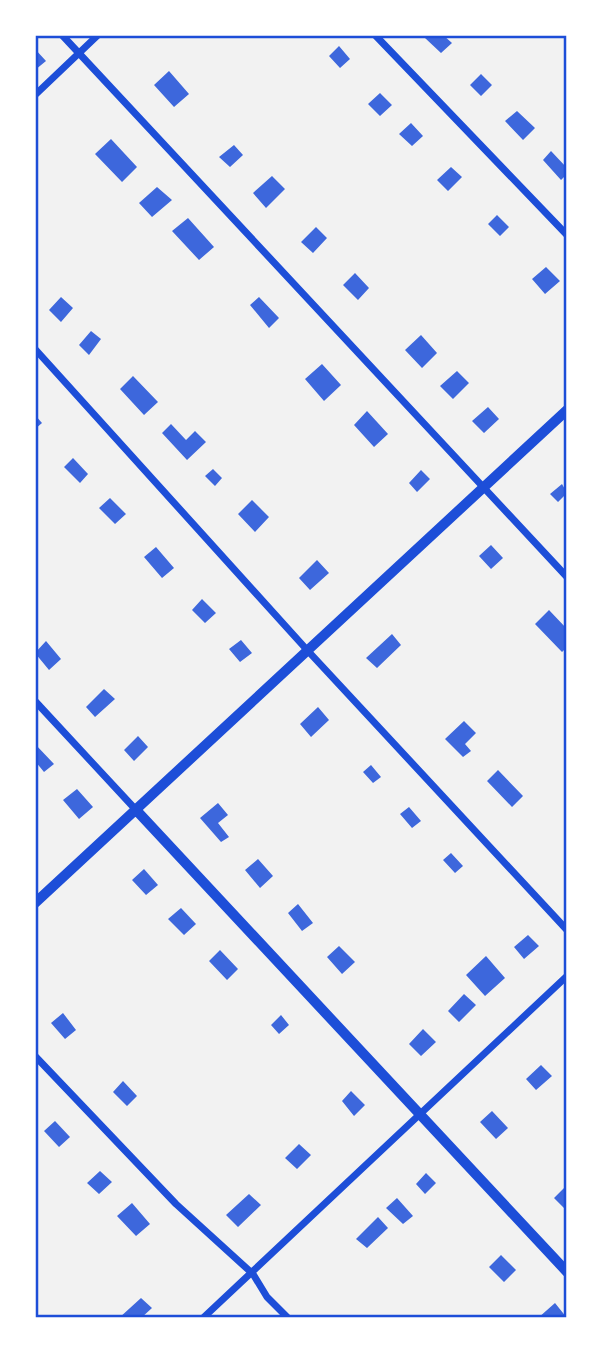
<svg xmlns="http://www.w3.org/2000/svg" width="602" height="1353" font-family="Ubuntu,sans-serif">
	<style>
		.building { fill: #3d67dc }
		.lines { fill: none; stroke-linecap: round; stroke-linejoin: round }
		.minor { stroke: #1d4ed8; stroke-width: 7 }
		.tertiary { stroke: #1d4ed8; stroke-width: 10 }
		.neatline { fill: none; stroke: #1d4ed8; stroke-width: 2.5 }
	</style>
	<rect width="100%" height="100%" fill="#f2f2f2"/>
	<path class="building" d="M428,35H443L452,43L441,53L425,38Z
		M339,46L350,59L340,68L329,56Z
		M35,49L46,61L35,70Z
		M169,71L189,94L174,107L154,85Z
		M481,74L492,85L481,96L470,85Z
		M380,93L392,105L380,116L368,104Z
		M517,111L535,128L523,140L505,121Z
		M411,123L423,136L412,146L399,134Z
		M111,139L137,167L122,182L95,154Z
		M234,145L243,155L230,167L219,157Z
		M551,151L567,168V174L561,180L543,160Z
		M451,167L462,177L448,191L437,180Z
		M272,176L285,189L266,208L253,193Z
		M157,187L172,200L152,217L139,203Z
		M497,215L509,227L500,236L488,224Z
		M188,218L214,247L199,260L172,231Z
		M316,227L327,238L313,253L301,242Z
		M546,267L560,281L545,294L532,279Z
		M355,273L369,288L358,300L343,285Z
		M61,297L73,308L61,322L49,310Z
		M259,297L279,318L269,328L250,305Z
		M91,331L101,339L89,355L79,345Z
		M421,335L437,353L422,368L405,350Z
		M322,364L341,385L324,401L305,379Z
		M457,371L469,383L453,399L440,386Z
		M133,376L158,402L144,415L120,389Z
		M488,407L499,419L484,433L472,421Z
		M367,411L388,434L374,447L354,425Z
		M35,415L42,423L35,429Z
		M171,424L186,440L195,431L206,442L187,460L162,433Z
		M73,458L88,474L80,483L64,467Z
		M213,469L222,478L215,486L205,476Z
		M421,470L430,479L417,492L409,483Z
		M562,484L567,493L558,502L550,494Z
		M110,498L126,514L115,524L99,508Z
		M252,500L269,517L255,532L238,514Z
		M491,545L503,558L491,569L479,556Z
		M156,547L174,568L162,578L144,557Z
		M317,560L329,573L310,590L299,578Z
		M202,599L216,613L205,623L192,610Z
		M549,610L567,629V647L562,652L535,624Z
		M392,634L401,645L377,668L366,658Z
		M241,640L252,653L240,662L229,649Z
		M46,641L61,659L49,670L35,653Z
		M104,689L115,699L95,717L86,707Z
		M318,707L329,720L311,737L300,724Z
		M464,721L476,733L465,744L471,751L463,757L445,739Z
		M138,736L148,747L134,761L124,750Z
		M35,744L54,764L44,772L35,761Z
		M371,765L381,777L373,783L363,772Z
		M498,770L523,796L512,807L487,781Z
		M77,789L93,807L79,819L63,800Z
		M218,803L228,815L218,823L229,837L221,842L200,818Z
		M409,807L421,821L412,828L400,814Z
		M451,853L463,866L455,873L443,860Z
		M258,859L273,876L260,888L245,870Z
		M144,869L158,885L146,895L132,880Z
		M298,904L313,923L302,931L288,913Z
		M181,908L196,924L184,935L168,919Z
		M528,935L539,946L524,959L514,947Z
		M339,946L355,962L342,974L327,957Z
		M220,950L238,969L227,980L209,961Z
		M486,956L505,978L485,996L466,975Z
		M464,994L476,1005L459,1022L448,1011Z
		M63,1013L76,1030L65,1039L51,1023Z
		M281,1015L289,1025L279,1034L271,1025Z
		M423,1029L436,1042L421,1056L409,1044Z
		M541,1065L552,1076L536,1090L526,1079Z
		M123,1081L137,1096L127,1106L113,1092Z
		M351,1091L365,1105L354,1116L342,1101Z
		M492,1111L508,1128L496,1139L480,1122Z
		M55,1121L70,1137L59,1147L44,1131Z
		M299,1144L311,1155L297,1169L285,1158Z
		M100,1171L112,1182L99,1194L87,1183Z
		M426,1173L436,1183L425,1194L416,1184Z
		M567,1185V1211L554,1198Z
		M249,1194L261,1205L238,1227L226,1215Z
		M397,1198L413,1216L403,1224L386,1208Z
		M132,1203L150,1224L136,1236L117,1216Z
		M378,1217L388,1228L367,1248L356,1239Z
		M501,1255L516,1270L504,1282L489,1267Z
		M141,1298L152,1308L141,1318H119Z
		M555,1303L567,1318H538Z"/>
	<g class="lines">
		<path class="minor" d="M62,35L567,577
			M375,35L567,235
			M35,95L98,35
			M35,349L308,651L567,930
			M35,701L137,811
			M35,1056L176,1204L253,1274L267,1297L288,1318
			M203,1318L567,976"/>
		<path class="tertiary" d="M137,811L567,1272
			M35,903L567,410"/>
	</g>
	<rect width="602" height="1353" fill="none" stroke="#ffffff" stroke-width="74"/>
	<rect x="37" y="37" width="528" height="1279" class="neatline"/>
</svg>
